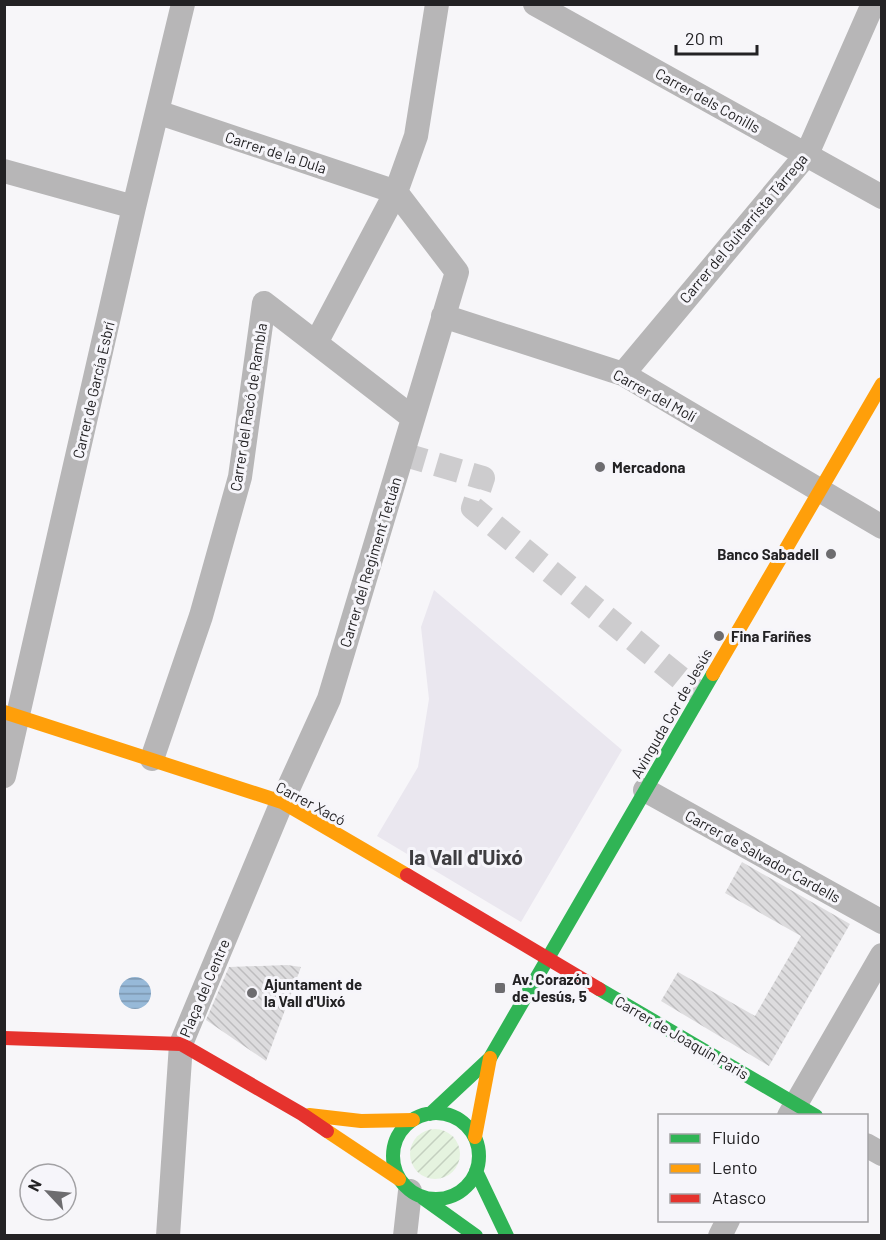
<svg xmlns="http://www.w3.org/2000/svg" width="886" height="1240" font-family="Barlow,sans-serif">
	<style>
		.built { fill: #eae7ef }
		.garden { fill: url(#garden-furrows) }
		.water { fill: url(#water-rules) }
		.building { fill: url(#building-back-hatch) }
		.lines { fill: none; stroke-linecap: round; stroke-linejoin: round }
		.street-tunnel { stroke: #cdccce; stroke-width: 24; stroke-dasharray: 24 12; stroke-linecap: butt }
		.street { stroke: #b7b6b7; stroke-width: 24 }
		.fast { stroke: #30b455; stroke-width: 14 }
		.slow { stroke: #ff9f0a; stroke-width: 14 }
		.jam { stroke: #e5322d; stroke-width: 14 }
		.poi-dot { fill: #6d6c6f; stroke: #f6f5fa; stroke-width: 2 }
		.labels { text-anchor: middle; dominant-baseline: central; stroke-width: 6; stroke-linejoin: round; paint-order: stroke }
		.street-label { font-size: 15px; fill: #232224; stroke: #f6f5fa }
		.poi-label { font-size: 15px; font-weight: bold; fill: #232224; stroke: #f6f5fa; text-anchor: start }
		.district-label { font-size: 21px; font-weight: bold; fill: #3e3d40; stroke: #f6f5fa }
	</style>
	<defs>
		<pattern id="garden-furrows" width="10" height="10" patternUnits="userSpaceOnUse" patternTransform="scale(1.5)"><rect width="10" height="10" fill="#e5f3df"/><path d="M-1 1l2-2M0 10L10 0M9 11l2-2" fill="none" stroke="#c4d0bf"/></pattern>
		<pattern id="water-rules" width="6" height="5" patternUnits="userSpaceOnUse" patternTransform="scale(1.5)"><rect width="6" height="5" fill="#97b9d8"/><path d="M0 2.5h6" fill="none" stroke="#7b96af"/></pattern>
		<pattern id="building-back-hatch" width="6" height="6" patternUnits="userSpaceOnUse" patternTransform="scale(1.5)"><rect width="6" height="6" fill="#dddcde"/><path d="M-1 5l2 2M0 0l6 6M5-1l2 2" fill="none" stroke="#bdbcbe"/></pattern>
	</defs>
	<rect width="100%" height="100%" fill="#f7f6f9"/>
	<path class="built" d="M434,590L622,750L521,922L377,836L418,767L429,699L421,627Z"/>
	<path class="garden" d="M410 1154a25 25 0 1 1 50 0a25 25 0 1 1-50 0Z"/>
	<path class="water" d="M119 993a16 16 0 1 1 32 0a16 16 0 1 1-32 0Z"/>
	<path class="building" d="M742,862L850,924L769,1066L661,1001L678,972L755,1016L801,936L725,893Z
		M287,965L301,967L266,1061L206,1020L229,967Z"/>
	<g class="lines">
		<path class="street-tunnel" d="M402,454L483,478L473,508L701,695"/>
		<path class="street" d="M535,4L882,197
			M157,112L396,192L316,343
			M4,171L134,207
			M443,316L623,374L882,527
			M623,374L807,154L873,4
			M152,759L201,616L240,477L264,303L413,418
			M4,776L134,207L183,4
			M645,790L882,922
			M789,1116L882,955
			M866,1145L882,1154
			M168,1236L181,1044L282,802L329,699L457,272L396,192L416,136L437,4
			M405,1236L410,1191
			M720,1236L728,1220"/>
		<path class="fast" d="M599,989L816,1116
			M393 1156a43 43 0 1 1 86 0a43 43 0 1 1-86 0Z
			M430,1114L490,1058L713,674
			M476,1171L507,1236
			M423,1198L476,1236"/>
		<path class="slow" d="M713,674L882,384
			M4,712L282,802L407,875
			M309,1115L361,1121L413,1120
			M327,1131L399,1179
			M475,1137L490,1058"/>
		<path class="jam" d="M407,875L599,989
			M4,1038L181,1044L302,1114L327,1131"/>
	</g>
	<g class="poi-dot">
		<circle cx="600" cy="467" r="6"/>
		<circle cx="831" cy="554" r="6"/>
		<circle cx="719" cy="636" r="6"/>
		<rect x="494" y="982" width="12" height="12" rx="3"/>
		<circle cx="252" cy="993" r="6"/>
	</g>
	<g class="labels">
		<g class="street-label">
			<text transform="translate(708 100) rotate(29)">Carrer dels Conills</text>
			<text transform="translate(276 152) rotate(18)">Carrer de la Dula</text>
			<text transform="translate(743 228) rotate(-50)">Carrer del Guitarrista Tárrega</text>
			<text transform="translate(93 390) rotate(-77)">Carrer de García Esbrí</text>
			<text transform="translate(655 395) rotate(29)">Carrer del Molí</text>
			<text transform="translate(248 407) rotate(-81)">Carrer del Racó de Rambla</text>
			<text transform="translate(370 562) rotate(-73)">Carrer del Regiment Tetuán</text>
			<text transform="translate(671 713) rotate(-60)">Avinguda Cor de Jesús</text>
			<text transform="translate(311 803) rotate(28)">Carrer Xacó</text>
			<text transform="translate(763 856) rotate(29)">Carrer de Salvador Cardells</text>
			<text transform="translate(204 988) rotate(-67)">Plaça del Centre</text>
			<text transform="translate(682 1037) rotate(30)">Carrer de Joaquín Paris</text>
		</g>
		<g class="poi-label">
			<text x="612" y="467">Mercadona</text>
			<text x="819" y="554" text-anchor="end">Banco Sabadell</text>
			<text x="731" y="636">Fina Fariñes</text>
			<text x="512" y="979">Av. Corazón<tspan x="512" dy="17">de Jesús, 5</tspan></text>
			<text x="264" y="984">Ajuntament de<tspan x="264" dy="17">la Vall d'Uixó</tspan></text>
		</g>
		<g class="district-label">
			<text x="466" y="856">la Vall d'Uixó</text>
		</g>
	</g>
	<rect width="886" height="1240" fill="none" stroke="#232224" stroke-width="12"/>
	<rect x="658" y="1114" width="210" height="108" fill="#f6f5fa" stroke="#a2a1a4" stroke-width="1.5"/>
	<rect x="670" y="1134" width="30" height="9" fill="#30b455" stroke="#a2a1a4" stroke-width="1.5"/>
	<text x="712" y="1144" font-size="18" fill="#232224">Fluido</text>
	<rect x="670" y="1164" width="30" height="9" fill="#ff9f0a" stroke="#a2a1a4" stroke-width="1.5"/>
	<text x="712" y="1174" font-size="18" fill="#232224">Lento</text>
	<rect x="670" y="1194" width="30" height="9" fill="#e5322d" stroke="#a2a1a4" stroke-width="1.5"/>
	<text x="712" y="1204" font-size="18" fill="#232224">Atasco</text>
	<g transform="translate(48 1192) rotate(296)"><circle r="28" fill="#f6f5fa" stroke="#a2a1a4" stroke-width="1.5"/>
	<path d="M0-4.5L10 22L0 15L-10 22Z" fill="#6d6c6f"/>
	<text y="-9" font-size="16" font-weight="bold" text-anchor="middle" fill="#232224">N</text>
	</g>
	<path d="M676 45v9h81v-9" fill="none" stroke="#232224" stroke-width="3"/>
	<text x="685" y="45" font-size="18" fill="#232224" stroke="#f6f5fa" stroke-width="4.5" paint-order="stroke">20 m</text>
</svg>
